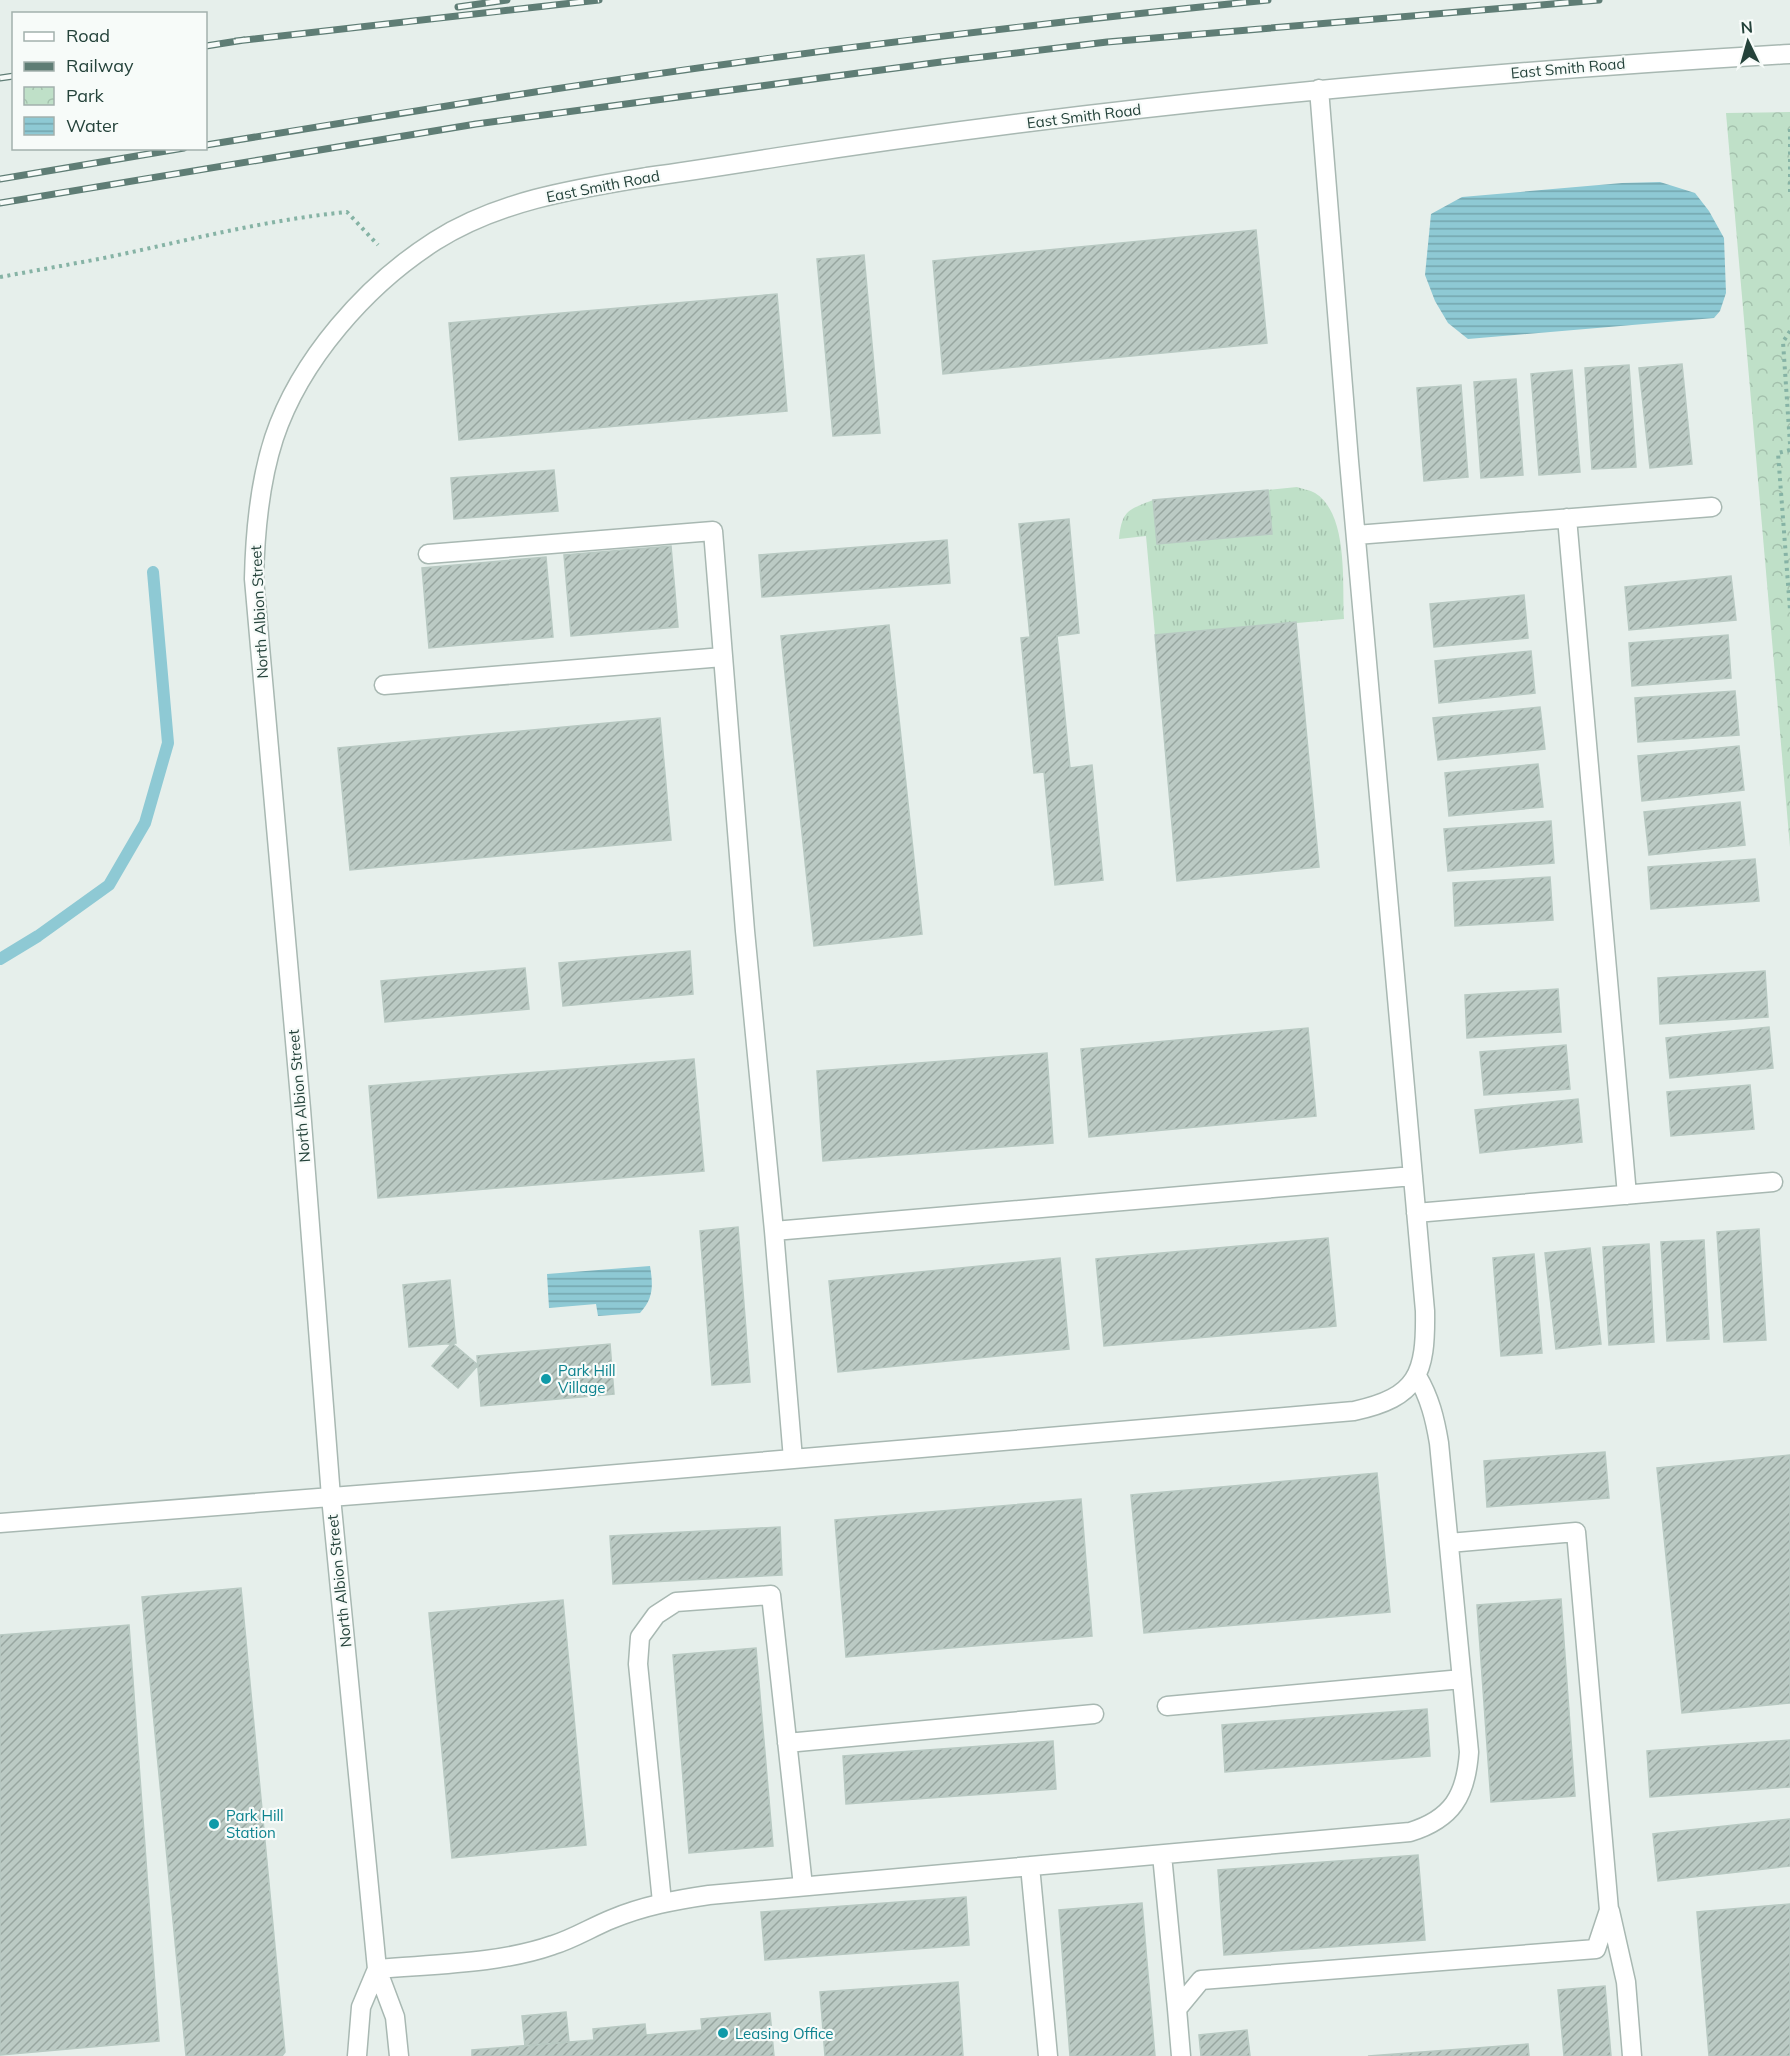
<svg xmlns="http://www.w3.org/2000/svg" width="1790" height="2056" font-family="Mulish,sans-serif">
	<style>
		.grass { fill: url(#grass-tufts) }
		.park { fill: url(#park-crowns) }
		.water { fill: url(#water-rules) }
		.lines { fill: none; stroke-linecap: round; stroke-linejoin: round }
		.stream { stroke: #8ec9d4; stroke-width: 12 }
		.building { fill: url(#building-hatch); stroke: #b8c9c2; stroke-width: 1.5 }
		.minor-casing { stroke: #a8b8b2; stroke-width: 21 }
		.path { stroke: #86b3a5; stroke-width: 4; stroke-dasharray: 3 4.5; stroke-linecap: butt }
		.minor { stroke: #fff; stroke-width: 18 }
		.rail-casing { stroke: #5f7d75; stroke-width: 7 }
		.rail { stroke: #f7fbf9; stroke-width: 4.5; stroke-dasharray: 14; stroke-linecap: butt }
		.culture-dot { fill: #0f9aa8; stroke: #f7fbf9; stroke-width: 2 }
		.labels { text-anchor: middle; dominant-baseline: central; stroke-width: 4.5; stroke-linejoin: round; paint-order: stroke }
		.street-label { font-size: 15px; fill: #24423a; stroke: #f7fbf9 }
		.culture-label { font-size: 15px; fill: #0d838f; stroke: #f7fbf9; text-anchor: start }
	</style>
	<defs>
		<pattern id="grass-tufts" width="24" height="20" patternUnits="userSpaceOnUse" patternTransform="scale(1.5)"><rect width="24" height="20" fill="#bfe0c8"/><path d="M3 7l-1-3M5 7V3M7 7l1-3M15 17l-1-3M17 17v-4M19 17l1-3" fill="none" stroke="#a4c1ad"/></pattern>
		<pattern id="park-crowns" width="20" height="18" patternUnits="userSpaceOnUse" patternTransform="scale(1.5)"><rect width="20" height="18" fill="#bfe0c8"/><path d="M2 6a3 3 0 1 1 6 0M12 15a3 3 0 1 1 6 0" fill="none" stroke="#a4c1ad"/></pattern>
		<pattern id="water-rules" width="6" height="5" patternUnits="userSpaceOnUse" patternTransform="scale(1.5)"><rect width="6" height="5" fill="#8ec9d4"/><path d="M0 2.5h6" fill="none" stroke="#74a5ad"/></pattern>
		<pattern id="building-hatch" width="6" height="6" patternUnits="userSpaceOnUse" patternTransform="scale(1.5)"><rect width="6" height="6" fill="#bbcac4"/><path d="M-1 1l2-2M0 6l6-6M5 7l2-2" fill="none" stroke="#98a6a0"/></pattern>
	</defs>
	<rect width="100%" height="100%" fill="#e6efeb"/>
	<path class="grass" d="M1297,487C1302,489 1310,490 1315,493C1349,514 1342,585 1344,619L1155,635L1146,536L1119,539C1122,510 1128,510 1153,500L1158,544L1272,534L1268,490Z"/>
	<path class="park" d="M1790,112V847L1726,113Z"/>
	<path class="water" d="M1660,182L1695,193L1709,211L1724,238L1726,293L1720,311L1714,318L1468,339L1448,323L1435,301L1425,275L1431,214L1462,197L1622,183Z
		M650,1266C653,1285 654,1298 640,1313L598,1316L596,1304L549,1308L547,1274Z"/>
	<g class="lines">
		<path class="stream" d="M0,959L38,936L109,885L145,823L168,743L153,572"/>
	</g>
	<path class="building" d="M1256,230L1267,343L943,374L933,261Z
		M864,255L880,433L833,436L817,259Z
		M777,294L787,411L459,440L449,323Z
		M1682,364L1692,464L1650,468L1639,368Z
		M1629,365L1636,467L1592,469L1585,368Z
		M1572,370L1580,472L1539,475L1531,374Z
		M1516,379L1523,475L1481,478L1474,382Z
		M1461,385L1468,477L1424,481L1417,388Z
		M554,470L558,511L454,519L451,478Z
		M1268,490L1272,534L1157,544L1153,500Z
		M1069,519L1079,633L1057,636L1070,768L1092,765L1103,880L1055,885L1044,772L1034,773L1021,638L1030,637L1019,524Z
		M947,540L950,583L762,597L759,555Z
		M671,546L678,627L571,636L564,555Z
		M546,557L553,637L429,648L422,568Z
		M1731,576L1736,620L1629,630L1625,587Z
		M1524,595L1528,638L1434,647L1430,604Z
		M1296,622L1319,867L1177,881L1155,635Z
		M889,625L922,934L814,946L781,636Z
		M1728,635L1731,678L1632,686L1629,643Z
		M1531,651L1535,693L1439,703L1435,661Z
		M1735,691L1739,735L1638,742L1635,698Z
		M1540,707L1545,749L1438,760L1433,718Z
		M660,718L671,840L350,870L338,748Z
		M1739,746L1744,790L1642,801L1638,756Z
		M1538,764L1543,807L1449,816L1445,773Z
		M1740,802L1745,845L1649,855L1644,812Z
		M1551,821L1554,863L1448,871L1444,829Z
		M1755,859L1759,901L1651,909L1648,867Z
		M1550,877L1553,920L1455,926L1453,883Z
		M690,951L693,994L563,1006L559,963Z
		M525,968L529,1009L385,1022L381,981Z
		M1765,971L1768,1017L1660,1024L1658,978Z
		M1558,989L1561,1032L1467,1038L1465,995Z
		M1769,1027L1773,1068L1670,1078L1666,1038Z
		M1308,1028L1316,1116L1089,1137L1081,1049Z
		M1566,1045L1570,1089L1484,1095L1480,1052Z
		M1047,1053L1053,1143L823,1161L817,1071Z
		M694,1059L704,1171L378,1198L369,1086Z
		M1750,1085L1754,1129L1671,1136L1667,1092Z
		M1578,1099L1582,1142L1480,1153L1475,1110Z
		M738,1227L750,1382L712,1385L700,1231Z
		M1759,1229L1766,1340L1724,1342L1717,1232Z
		M1328,1238L1336,1326L1104,1346L1096,1259Z
		M1704,1240L1709,1339L1667,1341L1661,1242Z
		M1649,1244L1654,1342L1609,1345L1603,1247Z
		M1590,1248L1601,1344L1556,1349L1545,1253Z
		M1534,1254L1542,1353L1501,1356L1493,1258Z
		M1060,1258L1069,1349L838,1372L829,1281Z
		M450,1280L456,1343L409,1347L403,1285Z
		M452,1343L478,1365L458,1388L432,1366Z
		M610,1344L614,1394L481,1406L477,1356Z
		M1605,1452L1609,1498L1487,1507L1484,1461Z
		M1790,1455V1703L1682,1713L1657,1468Z
		M1377,1473L1390,1612L1144,1633L1131,1495Z
		M1081,1499L1092,1636L846,1657L835,1520Z
		M780,1527L782,1575L613,1584L610,1536Z
		M241,1588L285,2052L282,2056H186L142,1597Z
		M1561,1599L1575,1796L1491,1802L1477,1605Z
		M563,1600L586,1845L452,1858L429,1613Z
		M129,1625L159,2041L0,2055V1635Z
		M756,1648L773,1846L689,1853L673,1655Z
		M1427,1709L1430,1756L1225,1772L1222,1725Z
		M1790,1740V1787L1650,1797L1647,1751Z
		M1053,1741L1056,1789L846,1804L843,1756Z
		M1790,1819V1866L1658,1881L1653,1834Z
		M1418,1855L1425,1940L1224,1955L1218,1870Z
		M966,1897L969,1945L765,1960L761,1912Z
		M1142,1903L1155,2056H1070L1059,1910Z
		M1790,1904V2056H1709L1697,1912Z
		M958,1982L963,2056H825L820,1992Z
		M1605,1986L1611,2056H1564L1558,1990Z
		M566,2012L569,2042L525,2046L522,2016Z
		M770,2013L774,2056H472V2050L594,2040L593,2029L645,2024L646,2035L702,2030L701,2019Z
		M1247,2030L1250,2056H1201L1199,2035Z
		M1528,2044L1529,2056H1368Z"/>
	<g class="lines">
		<defs>
			<path id="minor" d="M1567,518L1627,1195
				M1356,535L1712,507
				M428,554L713,531L745,931L774,1231L793,1459
				M384,685L723,657
				M1416,1213L1773,1182
				M774,1231L1413,1176
				M0,1523L535,1481L1354,1411C1418,1397 1426,1374 1425,1311L1349,461L1319,89
				M1167,1706L1462,1679
				M787,1743L1094,1714
				M1162,1855L1177,2009
				M1030,1866L1048,2056
				M662,1902L638,1664L640,1637L656,1615L676,1602L771,1595L803,1886
				M1610,1911L1626,1982L1632,2056
				M377,1969C434,1964 499,1964 553,1945C573,1939 592,1927 612,1919C643,1906 675,1900 709,1895L1410,1832C1452,1819 1466,1796 1469,1752L1439,1443C1435,1419 1430,1398 1417,1376
				M357,2056L361,2007L377,1969
				M399,2056L395,2017L377,1969L331,1497L301,1109L254,579C255,532 259,484 274,438C300,360 366,285 435,241C498,201 574,189 647,177C691,171 735,164 779,157C1114,105 1452,74 1790,54
				M1181,2056L1177,2009L1201,1980L1596,1949L1609,1910L1576,1532L1449,1543"/>
		</defs>
		<use href="#minor" class="minor-casing"/>
		<path class="path" d="M1790,129V192
			M0,277C33,271 66,265 99,259C182,242 263,220 347,212L378,245
			M1790,331L1783,342L1790,444
			M1790,450L1778,453L1790,610"/>
		<use href="#minor" class="minor"/>
		<defs>
			<path id="rail" d="M458,7L507,0
				M236,41L599,0
				M206,46L244,40
				M0,78L14,76
				M206,145C315,127 425,109 535,92C779,54 1023,25 1268,0
				M0,179L184,148
				M0,203L476,124L941,62L1107,42L1599,0"/>
		</defs>
		<use href="#rail" class="rail-casing"/>
		<use href="#rail" class="rail"/>
	</g>
	<g class="culture-dot">
		<circle cx="546" cy="1379" r="6"/>
		<circle cx="214" cy="1824" r="6"/>
		<circle cx="723" cy="2033" r="6"/>
	</g>
	<g class="labels">
		<g class="street-label">
			<text transform="translate(1568 68) rotate(-5)">East Smith Road</text>
			<text transform="translate(1084 116) rotate(-7)">East Smith Road</text>
			<text transform="translate(603 186) rotate(-11)">East Smith Road</text>
			<text transform="translate(259 612) rotate(-93)">North Albion Street</text>
			<text transform="translate(299 1096) rotate(-95)">North Albion Street</text>
			<text transform="translate(339 1581) rotate(-96)">North Albion Street</text>
		</g>
		<g class="culture-label">
			<text x="558" y="1370">Park Hill<tspan x="558" dy="17">Village</tspan></text>
			<text x="226" y="1815">Park Hill<tspan x="226" dy="17">Station</tspan></text>
			<text x="735" y="2033">Leasing Office</text>
		</g>
	</g>
	<rect x="12" y="12" width="195" height="138" fill="#f7fbf9" stroke="#a3b1ad" stroke-width="1.5"/>
	<rect x="24" y="32" width="30" height="9" fill="#ffffff" stroke="#a3b1ad" stroke-width="1.5"/>
	<text x="66" y="42" font-size="18" fill="#24423a">Road</text>
	<rect x="24" y="62" width="30" height="9" fill="#5f7d75" stroke="#a3b1ad" stroke-width="1.5"/>
	<text x="66" y="72" font-size="18" fill="#24423a">Railway</text>
	<rect x="24" y="87" width="30" height="18" fill="url(#park-crowns)" stroke="#a3b1ad" stroke-width="1.5"/>
	<text x="66" y="102" font-size="18" fill="#24423a">Park</text>
	<rect x="24" y="117" width="30" height="18" fill="url(#water-rules)" stroke="#a3b1ad" stroke-width="1.5"/>
	<text x="66" y="132" font-size="18" fill="#24423a">Water</text>
	<g transform="translate(1748 42) rotate(355)" stroke="#f7fbf9" stroke-width="4.5" paint-order="stroke">
	<path d="M0-4.5L10 22L0 15L-10 22Z" fill="#24423a"/>
	<text y="-9" font-size="16" font-weight="bold" text-anchor="middle" fill="#24423a">N</text>
	</g>
</svg>
